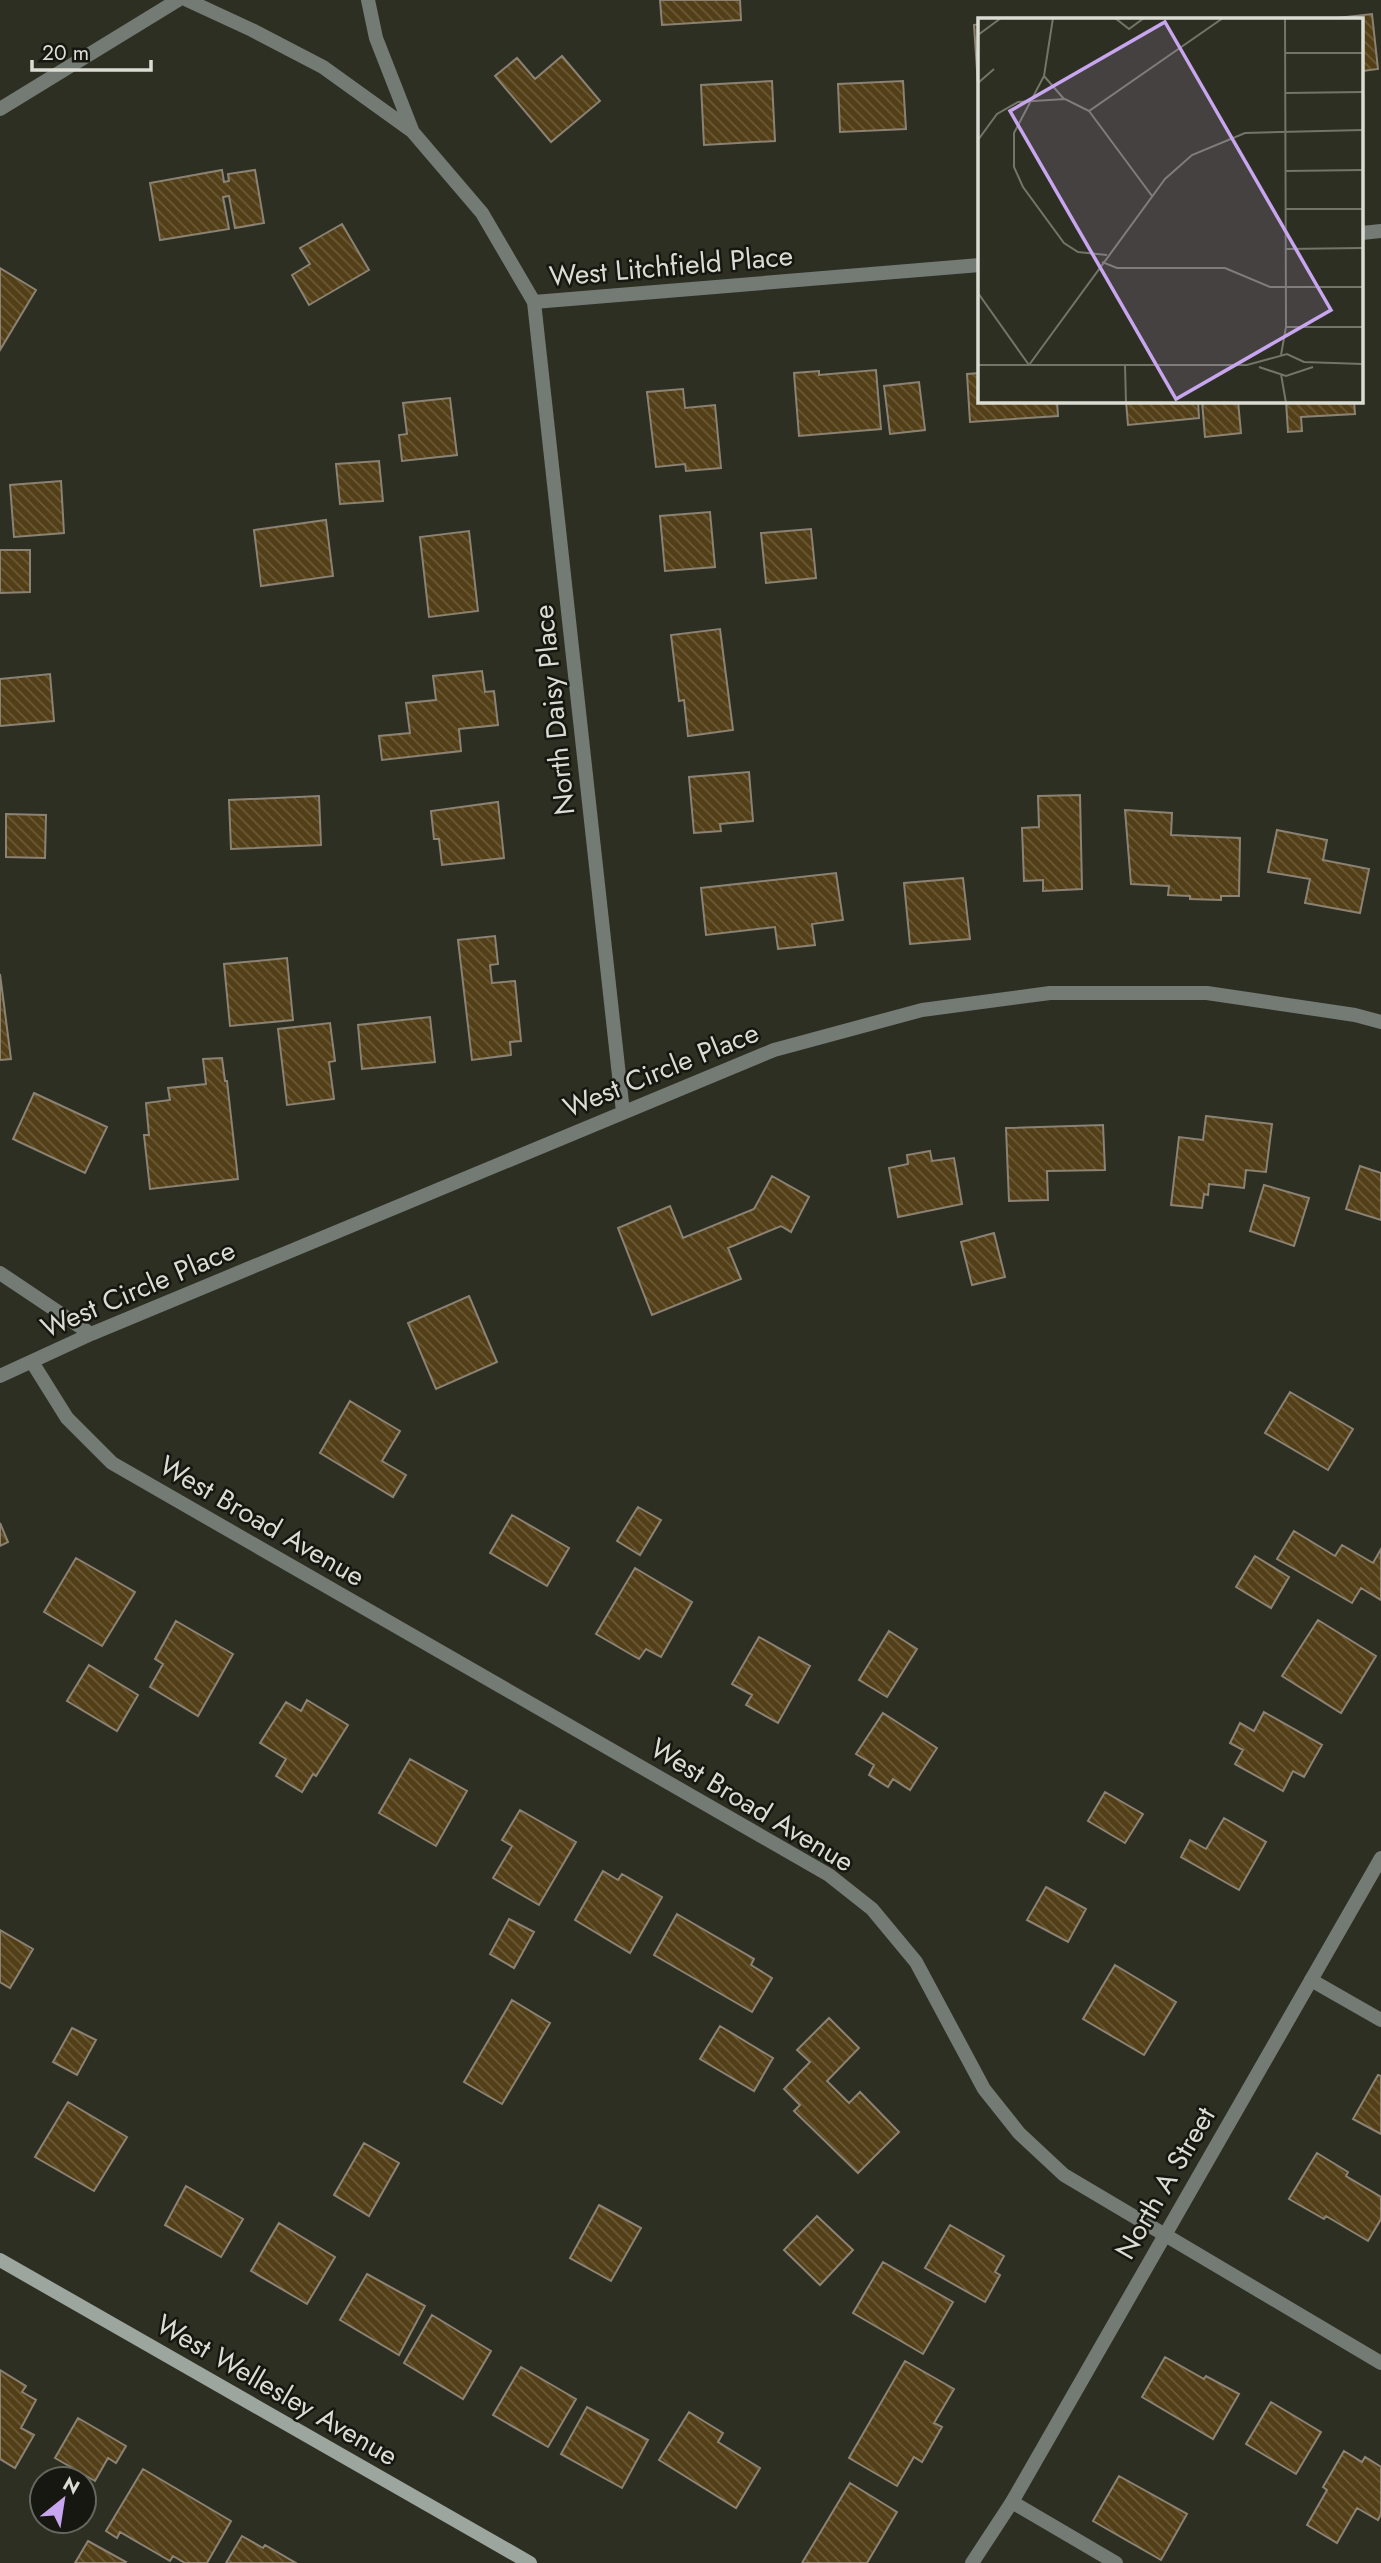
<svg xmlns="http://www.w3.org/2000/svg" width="1381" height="2563" font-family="Jost,sans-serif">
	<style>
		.building { fill: url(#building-back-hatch); stroke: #8b8274; stroke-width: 2 }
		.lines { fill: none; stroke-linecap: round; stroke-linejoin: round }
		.service { stroke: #747b75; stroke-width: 14 }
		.minor { stroke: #747b75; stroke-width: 14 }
		.tertiary { stroke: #747b75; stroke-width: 14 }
		.secondary { stroke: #9ca69e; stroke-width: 14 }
		.labels { text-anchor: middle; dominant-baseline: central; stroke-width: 5; stroke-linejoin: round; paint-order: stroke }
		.street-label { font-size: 28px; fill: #dbddd4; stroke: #161710 }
		.inset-road { fill: none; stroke: #737569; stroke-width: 2 }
		.view { fill: #c8a5ef; fill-opacity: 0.15; stroke: #c8a5ef; stroke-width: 3.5 }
		.inset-edge { fill: none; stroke: #dbddd4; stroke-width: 3.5 }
	</style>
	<defs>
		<pattern id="building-back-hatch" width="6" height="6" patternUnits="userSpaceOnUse" patternTransform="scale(1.75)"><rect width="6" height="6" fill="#533f17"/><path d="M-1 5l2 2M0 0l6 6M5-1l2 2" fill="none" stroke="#6b5a38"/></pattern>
	</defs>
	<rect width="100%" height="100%" fill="#2d2f22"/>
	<path class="building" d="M660,0H740L741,20L662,25Z
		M1372,14L1378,69L1362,71V19H1328Z
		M980,24V115L974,25Z
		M562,56L600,101L551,142L495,76L517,58L535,79Z
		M772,81L775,141L704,145L701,85Z
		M903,81L906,129L840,132L838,84Z
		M222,170L224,182L229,181L228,174L255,170L264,223L235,228L229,196L223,197L229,229L160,240L150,183Z
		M342,224L369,270L309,305L292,275L310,264L300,248Z
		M0,268L36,290L0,350Z
		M876,370L881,429L799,436L794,373L819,371V375Z
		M980,373V401H1057L1058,416L970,422L967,374Z
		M919,382L925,430L890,434L884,386Z
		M683,389L685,408L715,405L721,468L686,471L685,464L656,467L647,392Z
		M450,398L457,455L402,461L399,435L407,434L403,403Z
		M1126,401H1198L1199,418L1128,425Z
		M1202,401H1238L1241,433L1205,437Z
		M1286,401H1354L1355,414L1301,417L1302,431L1288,432Z
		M379,461L383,501L340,504L336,464Z
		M61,481L64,533L14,537L10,485Z
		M710,512L715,567L665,571L660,516Z
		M326,520L333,576L261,586L254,530Z
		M811,529L816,578L766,583L761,533Z
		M469,531L478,611L429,617L420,537Z
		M0,550H30V592L0,593Z
		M720,629L733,730L688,736L684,700L679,701L671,635Z
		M482,671L485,692L494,691L498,725L459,729L461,751L382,760L379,736L410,733L406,703L436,700L433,676Z
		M50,674L54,721L0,726V679Z
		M749,772L753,821L720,824L721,831L694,833L689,777Z
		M1080,795L1082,889L1043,891V880L1024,881L1022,828L1039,827L1038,796Z
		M319,796L321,845L231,849L229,800Z
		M498,802L504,858L442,865L439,839H434L431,811Z
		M1125,810L1172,813L1171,835L1240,838L1239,896H1221V900L1190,899V896L1168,895L1169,886L1131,884Z
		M6,814L46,815L45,858L6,857Z
		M1277,830L1327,840L1323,860L1369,869L1360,913L1305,903L1310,879L1268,872Z
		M836,873L843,920L812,924L815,945L778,949L775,927L706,935L701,888Z
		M963,878L970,939L910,944L904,883Z
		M495,936L498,964L490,965L492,983L515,981L521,1041L510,1042L511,1055L472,1060L458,940Z
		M287,958L293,1020L230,1026L224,964Z
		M0,974L11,1059L0,1060Z
		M430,1017L435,1062L362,1069L358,1025Z
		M330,1023L335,1061L329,1062L334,1099L287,1105L278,1029Z
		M222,1058L225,1081H227L238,1179L150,1189L144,1135H149L146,1103L170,1100L168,1088L206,1084L203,1059Z
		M34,1093L107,1127L85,1173L13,1139Z
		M1206,1116L1272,1124L1266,1172L1246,1170L1244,1188L1209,1184L1208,1195L1204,1194L1202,1208L1171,1205L1179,1137L1203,1140Z
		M1103,1125L1105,1170L1047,1171L1048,1200L1009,1201L1006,1128Z
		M930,1151L932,1161L954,1158L962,1204L898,1217L889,1168L908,1164L907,1155Z
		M1360,1166L1381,1173V1220L1346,1209Z
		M772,1176L809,1197L791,1232L781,1226L728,1248L741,1279L652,1315L618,1228L670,1206L683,1238L754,1209Z
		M1264,1185L1309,1198L1294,1246L1250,1231Z
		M994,1233L1005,1277L972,1285L961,1242Z
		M469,1296L497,1362L436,1389L408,1323Z
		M1290,1392L1353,1429L1328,1470L1265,1433Z
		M350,1401L400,1431L382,1461L406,1475L393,1497L320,1453Z
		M638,1507L661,1520L640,1555L617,1541Z
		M512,1515L569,1548L547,1586L490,1553Z
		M0,1523L8,1542L0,1546Z
		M1294,1531L1335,1556L1342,1545L1373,1563L1381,1549V1600L1361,1588L1352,1603L1277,1559Z
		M1255,1556L1289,1577L1271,1608L1236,1587Z
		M76,1558L135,1592L102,1646L44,1612Z
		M635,1568L692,1602L661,1657L646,1649L639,1659L596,1634Z
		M1318,1620L1376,1656L1341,1713L1282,1676Z
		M176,1621L233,1654L198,1716L150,1687L163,1664L155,1659Z
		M889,1631L917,1649L887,1697L859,1680Z
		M759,1637L810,1666L778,1723L746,1705L752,1695L732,1684Z
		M89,1665L138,1695L117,1731L67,1701Z
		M307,1700L348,1725L316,1776L313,1774L302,1792L276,1776L286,1759L260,1743L286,1702L301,1711Z
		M1264,1712L1322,1745L1304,1777L1293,1771L1283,1791L1235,1764L1243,1750L1230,1743L1240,1723L1254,1731Z
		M883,1713L937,1748L910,1790L893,1779L888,1787L869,1775L874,1765L856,1754Z
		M410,1759L467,1791L436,1846L379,1813Z
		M1105,1792L1143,1814L1125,1843L1088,1821Z
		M520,1810L576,1842L539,1905L493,1878L512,1846L502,1840Z
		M1224,1818L1266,1842L1239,1890L1181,1857L1190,1840L1206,1849Z
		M603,1871L618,1880L622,1874L662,1897L630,1953L575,1920Z
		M1046,1887L1086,1909L1068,1942L1027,1920Z
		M677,1914L754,1959L751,1965L772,1978L752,2012L654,1955Z
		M509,1919L534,1932L514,1968L490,1954Z
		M0,1930L33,1949L10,1988L0,1982Z
		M1115,1965L1176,2002L1144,2055L1083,2019Z
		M512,2000L550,2023L502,2104L464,2082Z
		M829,2018L859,2048L827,2081L849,2103L860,2092L899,2132L858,2173L794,2111L800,2105L784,2089L810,2062L797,2050Z
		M720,2026L773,2058L754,2091L700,2059Z
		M72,2028L96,2040L77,2075L53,2062Z
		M1378,2075L1381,2076V2134L1353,2119Z
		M68,2102L127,2137L94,2191L35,2157Z
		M364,2143L399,2163L369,2216L334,2195Z
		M1317,2153L1348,2172L1346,2176L1381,2197V2219L1368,2241L1326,2216L1324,2219L1289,2199Z
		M186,2186L243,2219L221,2257L165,2225Z
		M599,2205L641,2228L611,2281L570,2258Z
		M817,2216L853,2250L820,2285L784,2250Z
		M279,2223L335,2257L307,2304L251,2271Z
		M950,2225L1004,2256L995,2272L1000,2275L985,2302L925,2268Z
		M883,2262L953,2302L923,2354L853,2313Z
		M367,2274L425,2306L399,2355L340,2320Z
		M432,2315L491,2351L463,2399L404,2363Z
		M1165,2357L1204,2379L1206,2376L1239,2394L1213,2439L1142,2397Z
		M905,2361L954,2389L934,2423L942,2427L922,2462L914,2457L897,2486L849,2458Z
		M521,2367L576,2399L548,2447L493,2415Z
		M0,2370L26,2386L22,2392L36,2400L21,2428L34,2435L15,2468L0,2459Z
		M1271,2402L1321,2432L1296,2474L1246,2444Z
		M587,2407L648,2440L622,2488L561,2454Z
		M689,2412L723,2433L718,2442L760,2468L736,2508L659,2460Z
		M78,2418L126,2446L116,2463L108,2458L95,2481L55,2458Z
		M1344,2451L1362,2462L1365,2457L1381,2467V2514L1378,2520L1357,2508L1337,2543L1307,2525L1327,2490L1323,2487Z
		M143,2469L231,2521L207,2563H185L173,2556L170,2561L120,2532L117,2538L106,2531Z
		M1119,2476L1187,2514L1161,2560L1093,2521Z
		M850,2483L897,2512L867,2563H802Z
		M242,2536L263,2548L265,2545L296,2563H226Z
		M88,2541L126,2562L125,2563H75Z"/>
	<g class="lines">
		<path class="service" d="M1311,1980L1381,2020
			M1012,2502L1116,2563"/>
		<path class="minor" d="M187,0L252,30L323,67L412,131L482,213L534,302L980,265
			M368,0L376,38L412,130
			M0,109L178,0
			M1362,233L1381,231
			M534,302L623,1112
			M0,1273L91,1334
			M32,1362L67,1418L112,1463L829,1875L872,1909L916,1962L984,2089L1019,2133L1064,2175L1381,2363
			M0,1376L91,1334L774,1050L922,1010L1050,993H1207L1355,1015L1381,1022"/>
		<path class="tertiary" d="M972,2563L1012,2502L1381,1858"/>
		<path class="secondary" d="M0,2260L530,2563"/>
	</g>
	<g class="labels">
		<g class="street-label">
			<text transform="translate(671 266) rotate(-5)">West Litchfield Place</text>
			<text transform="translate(554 710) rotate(-96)">North Daisy Place</text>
			<text transform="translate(661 1070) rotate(-22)">West Circle Place</text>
			<text transform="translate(138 1289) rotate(-23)">West Circle Place</text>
			<text transform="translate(262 1521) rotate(30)">West Broad Avenue</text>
			<text transform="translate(752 1805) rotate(31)">West Broad Avenue</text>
			<text transform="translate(1165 2183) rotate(-60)">North A Street</text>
			<text transform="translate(277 2390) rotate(30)">West Wellesley Avenue</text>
		</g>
	</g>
	<g transform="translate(978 18)">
		<rect width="385" height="385" fill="#2d2f22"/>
		<path class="inset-road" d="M75,0L66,58L36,115V149L45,169L86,225L100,234L129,237M137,0L151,11L166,0M0,17L23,0M307,35H385M66,58L86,81M0,65L16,51M307,75L385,74M111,93L174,178M0,122L19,96L40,84L87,81L111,93L245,0M307,153L385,152M307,191H385M307,231L385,230M124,244L139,250H247L292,269H385M0,275L51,347M308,309H385M303,337L308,309L307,0M0,347H269L309,336L326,344L385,346M51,347L187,161L214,137L267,115L385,112M147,347L148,385M281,349L308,358L335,349M303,356L308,385"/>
		<path class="view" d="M187,4L353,292L198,381L32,93Z"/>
		<rect width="385" height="385" class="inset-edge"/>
	</g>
	<g transform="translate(63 2500) rotate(30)"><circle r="33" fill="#161710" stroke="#65665e" stroke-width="2"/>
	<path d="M0-5L12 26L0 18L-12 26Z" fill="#c8a5ef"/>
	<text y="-10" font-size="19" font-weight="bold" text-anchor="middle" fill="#dbddd4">N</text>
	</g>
	<path d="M32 60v10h119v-10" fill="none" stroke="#dbddd4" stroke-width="3.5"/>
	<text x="42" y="60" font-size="21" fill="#dbddd4" stroke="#161710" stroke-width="5" paint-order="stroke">20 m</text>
</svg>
